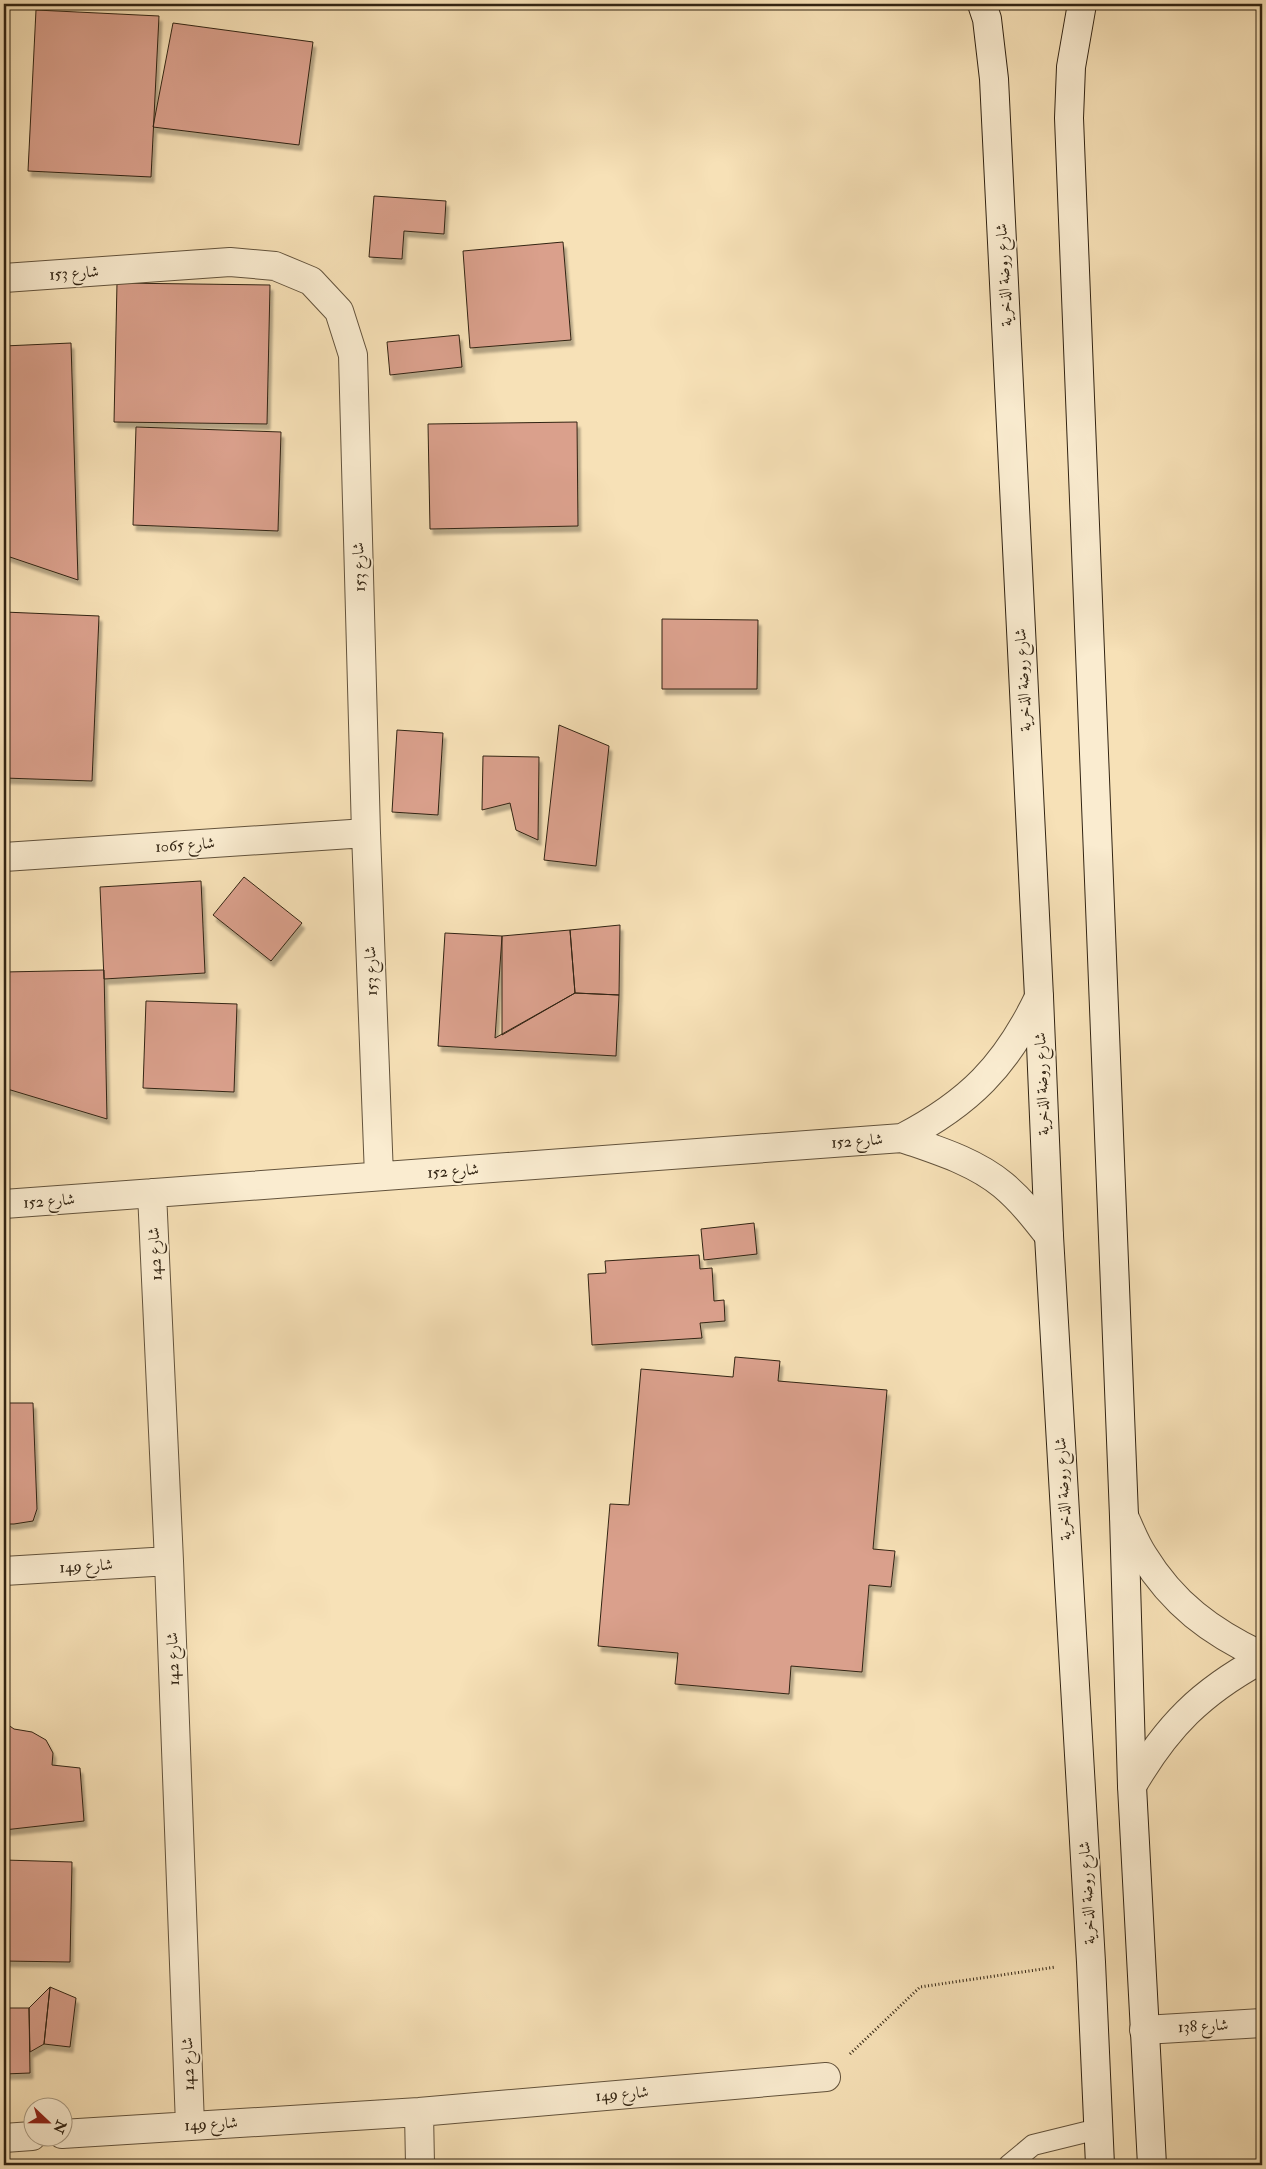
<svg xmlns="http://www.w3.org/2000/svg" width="1266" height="2169" font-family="'IM FELL Double Pica',Amiri,serif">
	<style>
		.building { fill: #daa08c; stroke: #322413; filter: url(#shadow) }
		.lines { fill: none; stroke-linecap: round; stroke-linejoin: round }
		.lane-casing { stroke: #63533c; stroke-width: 22 }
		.street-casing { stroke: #63533c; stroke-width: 30 }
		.secondary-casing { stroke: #322413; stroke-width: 30 }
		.path { stroke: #322413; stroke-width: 3; stroke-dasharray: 1 2.5; stroke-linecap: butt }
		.lane { stroke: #faecd0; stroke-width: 20 }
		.street { stroke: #faecd0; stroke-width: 28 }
		.secondary { stroke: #faecd0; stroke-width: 28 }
		.labels { text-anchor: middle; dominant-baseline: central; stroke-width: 4; stroke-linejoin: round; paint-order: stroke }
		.street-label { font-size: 16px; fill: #322413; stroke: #faecd0 }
	</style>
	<defs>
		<filter id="shadow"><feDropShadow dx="3" dy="5.5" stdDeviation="1" flood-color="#0004"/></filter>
	</defs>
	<rect width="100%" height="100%" fill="#f7e1b7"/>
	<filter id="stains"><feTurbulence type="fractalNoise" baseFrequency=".004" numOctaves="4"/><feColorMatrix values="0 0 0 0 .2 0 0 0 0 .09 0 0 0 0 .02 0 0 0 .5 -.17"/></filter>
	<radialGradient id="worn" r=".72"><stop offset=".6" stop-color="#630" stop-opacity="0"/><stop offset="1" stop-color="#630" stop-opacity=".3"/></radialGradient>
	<path class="building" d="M36,10L159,16L151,177L28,171Z
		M173,23L313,42L299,145L153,127Z
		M374,196L446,201L444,234L404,231L402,259L369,257Z
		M563,242L571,340L470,348L463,251Z
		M117,283L270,285L267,424L114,422Z
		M459,335L462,367L390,375L387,342Z
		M71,343L78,580L4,555V346Z
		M577,422L578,526L430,529L428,424Z
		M136,427L281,432L278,531L133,525Z
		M4,612L99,616L92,781L4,778Z
		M662,619L758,620L757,689H662Z
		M559,725L609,746L596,866L544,860Z
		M397,730L443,733L438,815L392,812Z
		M483,756L539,757L538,840L516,830L510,803L482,810Z
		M244,877L302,923L271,961L213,915Z
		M201,881L205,973L104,979L100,887Z
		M620,925L619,995L575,993L570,930Z
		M570,930L575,993L502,1035V936Z
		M445,933L502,936L495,1038L575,993L619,995L616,1056L438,1046Z
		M104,970L107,1119L4,1088V972Z
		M146,1001L237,1004L234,1092L143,1088Z
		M754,1223L757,1254L704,1260L701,1229Z
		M699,1255L700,1269L712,1268L714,1301L724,1300L725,1321L700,1323L702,1338L592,1345L588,1274L606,1273L605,1261Z
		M735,1357L780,1361L778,1381L887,1390L873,1549L895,1551L891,1587L869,1585L862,1672L791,1666L789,1694L675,1684L678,1653L598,1646L610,1504L629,1505L641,1369L733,1377Z
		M4,1403H33L37,1509L33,1521L14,1524H4Z
		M4,1722L14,1729L32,1732L46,1740L53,1753L52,1765L80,1768L84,1821L4,1830Z
		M4,1860L72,1862L70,1962L4,1961Z
		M50,1987L76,1998L70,2047L44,2044Z
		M50,1987L44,2044L30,2052L29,2008Z
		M4,2008H29L30,2073L4,2074Z"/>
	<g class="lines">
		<defs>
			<path id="lane" d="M1009,2165L1033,2145L1098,2129"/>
			<path id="street" d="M4,278L230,262L275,266L311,281L339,311L353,355L366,833L379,1176
				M4,857L366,833
				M902,1138C969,1103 1006,1066 1039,997
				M152,1193L169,1561L190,2125
				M4,1204L902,1138C936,1150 974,1161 1003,1185C1021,1200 1035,1218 1049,1236
				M1124,1516C1130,1529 1135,1543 1143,1555C1173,1604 1211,1632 1262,1656
				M4,1571L169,1561
				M1132,1786C1167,1726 1201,1692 1262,1659
				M1144,2030L1262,2023
				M419,2112L420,2165
				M62,2134L419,2112L826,2077
				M4,2138L32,2136"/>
			<path id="secondary" d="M982,4L987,19L994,79L1039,997L1049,1236L1091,1962L1100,2165
				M1082,4L1071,67L1069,118L1124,1516L1132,1786L1152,2165"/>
		</defs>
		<use href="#lane" class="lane-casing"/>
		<use href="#street" class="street-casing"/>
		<use href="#secondary" class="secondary-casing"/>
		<path class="path" d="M850,2054L920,1987L1056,1967"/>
		<use href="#lane" class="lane"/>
		<use href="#street" class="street"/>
		<use href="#secondary" class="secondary"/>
	</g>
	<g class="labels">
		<g class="street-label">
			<text transform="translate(74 273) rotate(-4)">شارع 153</text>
			<text transform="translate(1004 275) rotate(-93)">شارع روضة الذخرية</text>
			<text transform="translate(359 567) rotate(-92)">شارع 153</text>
			<text transform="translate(1023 680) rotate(-93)">شارع روضة الذخرية</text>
			<text transform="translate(185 845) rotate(-4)">شارع 1065</text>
			<text transform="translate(371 971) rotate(-92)">شارع 153</text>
			<text transform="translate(1042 1084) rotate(-92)">شارع روضة الذخرية</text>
			<text transform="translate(857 1141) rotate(-4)">شارع 152</text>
			<text transform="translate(453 1171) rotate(-4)">شارع 152</text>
			<text transform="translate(49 1201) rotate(-4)">شارع 152</text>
			<text transform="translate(155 1254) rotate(-93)">شارع 142</text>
			<text transform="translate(1063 1489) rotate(-93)">شارع روضة الذخرية</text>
			<text transform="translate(86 1566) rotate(-3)">شارع 149</text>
			<text transform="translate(173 1659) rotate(-92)">شارع 142</text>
			<text transform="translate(1087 1893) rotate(-93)">شارع روضة الذخرية</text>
			<text transform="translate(1203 2026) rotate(-3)">شارع 138</text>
			<text transform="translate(188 2064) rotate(-92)">شارع 142</text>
			<text transform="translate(622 2094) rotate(-5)">شارع 149</text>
			<text transform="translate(211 2124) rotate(-3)">شارع 149</text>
		</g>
	</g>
	<rect width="1266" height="2169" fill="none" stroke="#f7e1b7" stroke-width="20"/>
	<rect x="5" y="5" width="1256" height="2159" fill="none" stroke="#322413" stroke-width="2.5"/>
	<rect x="10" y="10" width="1246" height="2149" fill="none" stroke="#322413"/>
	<g transform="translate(48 2122) rotate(112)"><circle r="24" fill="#faecd0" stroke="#aa9c84"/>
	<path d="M0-4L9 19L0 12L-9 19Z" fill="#8f2418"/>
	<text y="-8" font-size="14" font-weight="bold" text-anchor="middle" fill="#322413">N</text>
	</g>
	<rect width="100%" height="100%" filter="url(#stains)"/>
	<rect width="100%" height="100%" fill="url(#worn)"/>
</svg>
